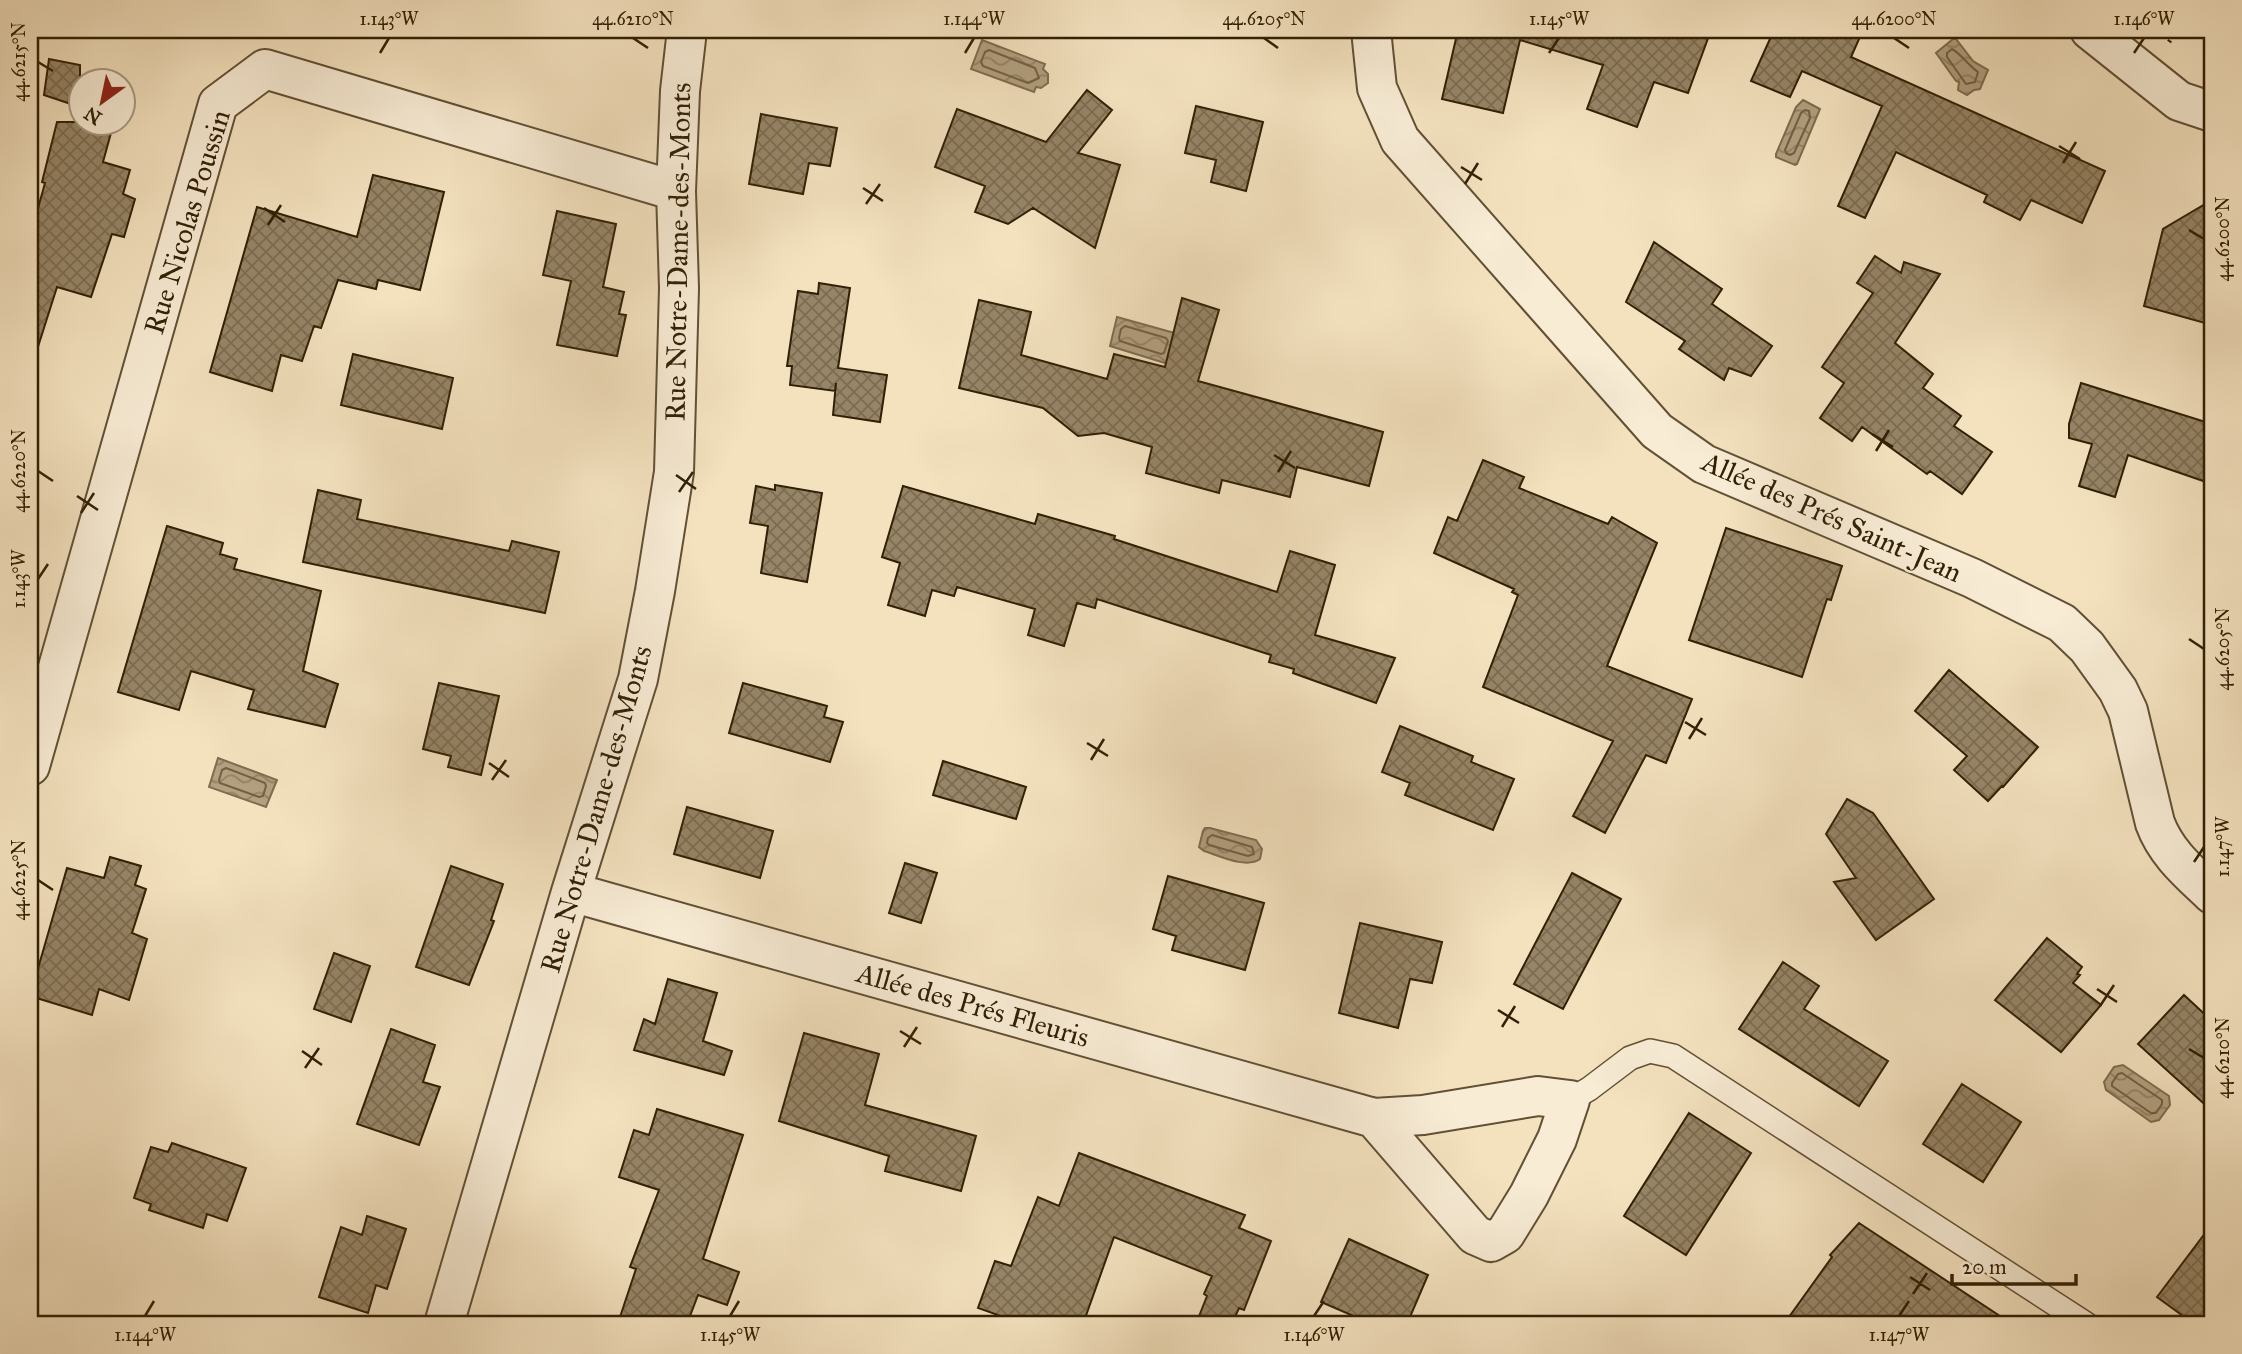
<svg xmlns="http://www.w3.org/2000/svg" width="2242" height="1354" font-family="'IM FELL Great Primer',serif">
	<style>
		.water { fill: url(#water-waves); stroke: #7e6d4f; stroke-width: 2 }
		.lines { fill: none; stroke-linecap: round; stroke-linejoin: round }
		.shore { stroke: #726042; stroke-width: 2 }
		.building { fill: url(#building-cross-hatch); stroke: #312005; stroke-width: 2 }
		.lane-casing { stroke: #625034; stroke-width: 26 }
		.street-casing { stroke: #625034; stroke-width: 42 }
		.path { stroke: #312005; stroke-width: 4.5; stroke-dasharray: 2 3.5; stroke-linecap: butt }
		.lane { stroke: #f8ecd5; stroke-width: 23 }
		.street { stroke: #f8ecd5; stroke-width: 38 }
		.ticks { fill: none; stroke: #312005; stroke-width: 2.5 }
		.labels { text-anchor: middle; dominant-baseline: central; stroke-width: 5; stroke-linejoin: round; paint-order: stroke }
		.street-label { font-size: 28px; fill: #312005; stroke: #f8ecd5 }
		.neatline { fill: none; stroke: #312005; stroke-width: 2.5 }
		.ticks-label { font-size: 18px; text-anchor: middle; fill: #312005 }
	</style>
	<defs>
		<pattern id="water-waves" width="16" height="10" patternUnits="userSpaceOnUse" patternTransform="scale(1.75)"><rect width="16" height="10" fill="#b2a080"/><path d="M0 5q4-4 8 0t8 0" fill="none" stroke="#918267"/></pattern>
		<pattern id="building-cross-hatch" width="8" height="8" patternUnits="userSpaceOnUse" patternTransform="scale(1.75)"><rect width="8" height="8" fill="#968566"/><path d="M0 0l8 8M0 8l8-8" fill="none" stroke="#7b6c52"/></pattern>
	</defs>
	<rect width="100%" height="100%" fill="#f4e2bf"/>
	<filter id="stains"><feTurbulence type="fractalNoise" baseFrequency=".00286" numOctaves="4"/><feColorMatrix values="0 0 0 0 .2 0 0 0 0 .09 0 0 0 0 .02 0 0 0 .5 -.17"/></filter>
	<radialGradient id="worn" r=".72"><stop offset=".6" stop-color="#630" stop-opacity="0"/><stop offset="1" stop-color="#630" stop-opacity=".3"/></radialGradient>
	<path class="water" d="M1953,39H1956L1973,61L1988,70L1980,89L1974,90L1967,95L1958,90L1959,82L1956,81L1936,53Z
		M982,40L1045,64L1043,69L1048,74V83L1041,88L1036,87L1034,92L971,69Z
		M1803,100L1820,109L1797,164L1795,165L1776,157V154L1796,107Z
		M1117,317L1178,334L1168,364L1110,346Z
		M218,758L277,780L266,807L209,787Z
		M1205,828H1210L1256,840L1262,849L1260,859C1246,869 1220,856 1204,851L1199,847L1203,831Z
		M2123,1065L2169,1096L2170,1105L2159,1120L2151,1122L2106,1090L2104,1082L2114,1067Z"/>
	<g class="lines">
		<path class="shore" d="M1952,49C1960,53 1968,65 1978,72L1975,82L1966,84L1947,57V53Z
			M989,50L1035,68L1039,78L1028,83L983,66L981,62L985,52Z
			M1805,110L1809,111L1810,118L1794,153L1790,155L1786,153L1785,150L1801,113Z
			M1125,326L1166,338L1168,341L1164,353L1161,354L1120,341L1119,338L1121,329Z
			M226,768L265,783L266,786L263,796L259,797L220,783L219,780L222,770Z
			M1212,835L1252,847L1254,854L1248,856L1209,845L1207,843L1208,838Z
			M2122,1073L2162,1100V1104L2156,1113H2151L2112,1086V1083L2118,1074Z"/>
	</g>
	<path class="building" d="M1458,30H1711L1688,93L1654,82L1637,127L1587,109L1603,65L1520,40L1503,113L1442,99Z
		M1774,30H1863L1851,57L2105,171L2082,223L2031,200L2020,220L1984,202L1987,195L1896,152L1865,218L1838,206L1882,106L1802,71L1790,97L1751,81Z
		M49,59L80,65V107L44,95Z
		M1087,90L1112,110L1078,153L1120,165L1095,248L1033,208L1008,224L975,212L985,186L935,167L957,109L1046,142Z
		M1196,106L1263,122L1246,191L1211,182L1216,160L1185,153Z
		M761,114L837,128L830,166L809,163L803,194L749,184Z
		M57,122H114L103,162L130,170L123,194L135,199L124,237L112,234L91,297L57,287L37,350L30,349V237L45,183L42,182Z
		M373,175L444,192L420,290L378,280L376,289L338,280L321,328L314,326L302,361L281,355L272,391L210,372L257,207L357,237Z
		M2212,200V325L2144,306L2163,229Z
		M557,211L616,224L603,287L624,292L619,314L626,315L617,356L557,345L571,281L543,275Z
		M1654,242L1722,289L1712,304L1772,346L1751,376L1729,368L1724,380L1679,349L1685,341L1626,302Z
		M1875,256L1901,273L1904,262L1940,274L1895,343L1933,374L1923,388L1961,416L1954,426L1992,452L1962,494L1930,471L1927,474L1862,427L1852,441L1820,418L1844,383L1822,367L1873,293L1857,283Z
		M819,283L850,288L838,368L887,375L880,422L833,415L836,383L835,391L790,385L792,366H787L798,291L818,294Z
		M1182,298L1219,310L1198,381L1383,432L1369,486L1297,467L1290,497L1222,480L1219,493L1146,473L1152,447L1104,433L1078,436L1043,408L959,388L979,300L1031,312L1021,355L1107,379L1114,354L1165,367Z
		M353,354L453,378L442,429L341,405Z
		M2081,383L2212,424V484L2128,455L2115,497L2079,486L2092,444L2069,438V424Z
		M1483,460L1524,477L1519,488L1608,524L1612,517L1657,543L1607,666L1692,699L1666,763L1646,755L1605,833L1573,816L1613,741L1483,687L1518,595L1512,592L1514,589L1434,553L1448,517L1457,521Z
		M775,485L822,493L807,582L761,573L768,526L750,523L756,486L775,490Z
		M903,486L1035,524L1038,514L1115,536L1114,539L1277,592L1290,551L1335,565L1315,635L1395,658L1376,703L1293,673L1294,669L1269,662L1271,655L1097,599L1095,608L1077,603L1064,646L1028,635L1035,609L957,587L954,596L932,590L925,616L888,605L900,563L882,557Z
		M318,490L361,500L357,519L509,551L512,541L559,552L545,613L303,562Z
		M167,526L223,543L220,554L237,559L234,569L321,591L303,671L338,684L325,727L248,709L254,690L191,671L179,710L118,692Z
		M1726,528L1842,566L1831,600L1827,599L1802,677L1689,640Z
		M1949,670L2038,747L2003,787L2002,786L1988,801L1954,770L1967,756L1915,711Z
		M439,683L499,696L481,775L448,767L451,756L423,749Z
		M743,683L827,706L824,717L843,722L830,762L729,733Z
		M1400,726L1473,756L1471,762L1514,779L1493,830L1405,795L1410,783L1382,772Z
		M943,761L1026,787L1016,819L933,795Z
		M1847,799L1873,813L1934,899L1876,940L1834,882L1856,878L1826,834Z
		M687,807L773,831L760,878L674,854Z
		M110,857L141,866L135,885L146,889L132,933L147,939L129,1000L99,989L92,1015L30,996L67,868L104,878Z
		M905,863L937,873L921,923L889,913Z
		M451,866L503,884L491,920L494,921L469,985L416,967Z
		M1572,873L1621,899L1563,1009L1514,984Z
		M1168,876L1264,903L1245,970L1172,950L1176,936L1153,929Z
		M1360,923L1442,942L1432,983L1410,979L1398,1028L1339,1013Z
		M2047,938L2082,967L2077,974L2080,975L2073,983L2101,1005L2061,1052L1995,1000Z
		M334,953L370,966L351,1022L314,1009Z
		M1783,962L1819,986L1804,1009L1888,1061L1859,1106L1739,1029Z
		M668,979L717,993L703,1041L732,1051L724,1075L634,1050L644,1019L655,1024Z
		M2184,995L2212,1021V1111L2138,1044Z
		M391,1029L435,1045L423,1082L440,1087L419,1145L357,1124Z
		M804,1033L879,1054L865,1105L976,1136L961,1191L885,1171L889,1156L779,1121Z
		M1962,1084L2021,1122L1983,1182L1923,1144Z
		M657,1109L743,1135L703,1259L739,1272L727,1305L698,1295L687,1324H641L620,1317L636,1269L630,1267L659,1190L619,1177L634,1130L649,1135Z
		M1689,1113L1751,1153L1686,1255L1624,1216Z
		M172,1143L246,1168L227,1221L207,1214L203,1228L149,1210L151,1204L134,1198L151,1147L168,1152Z
		M1079,1153L1245,1215L1239,1228L1271,1241L1244,1310L1239,1308L1232,1324H1196L1207,1296L1204,1294L1212,1276L1114,1237L1083,1324H1023L978,1308L995,1261L1011,1266L1038,1197L1059,1206Z
		M367,1216L406,1229L387,1289L376,1285L368,1313L319,1297L341,1227L362,1235Z
		M1859,1223L2012,1324H1784L1832,1257L1830,1255Z
		M2212,1224V1324H2194L2157,1297Z
		M1349,1239L1428,1275L1407,1324H1372L1321,1302Z"/>
	<g class="lines">
		<defs>
			<path id="lane" d="M1570,1100L1589,1089L1630,1058L1650,1051L1673,1056L2086,1324"/>
			<path id="street" d="M1371,30L1377,88L1400,140L1657,431L1704,464L1972,578L2062,623L2087,647L2118,690L2128,711L2155,823C2166,853 2189,872 2212,894
				M2090,30L2179,101L2212,112
				M30,766L218,104L265,69L676,191
				M571,892L1374,1118L1475,1235L1491,1242L1505,1234L1529,1195L1557,1139L1570,1100L1538,1096L1423,1115L1374,1118
				M444,1324L571,892L638,679L655,591L674,472L679,288L676,191L680,91L687,30"/>
		</defs>
		<use href="#lane" class="lane-casing"/>
		<use href="#street" class="street-casing"/>
		<path class="path" d="M2169,42L2177,30"/>
		<use href="#lane" class="lane"/>
		<use href="#street" class="street"/>
	</g>
	<path class="ticks" d="M633,38L648,48M1264,38L1278,48M1894,38L1909,48M380,53L389,38M965,53L974,38M1549,53L1559,38M2134,53L2144,38M38,62L53,71M2059,146L2080,159M2063,163L2076,142M1461,167L1482,180M1465,184L1478,163M863,188L883,201M866,204L880,184M264,208L285,222M268,225L281,205M2189,230L2204,239M1872,434L1893,447M1876,451L1889,430M1274,455L1295,468M38,471L53,481M1278,472L1291,451M676,475L696,489M679,492L693,472M77,496L98,510M81,513L94,493M38,579L48,564M2189,639L2204,649M1685,722L1706,735M1689,739L1702,718M1087,743L1108,756M1091,760L1104,739M489,763L509,777M492,780L506,760M2194,862L2204,847M38,880L53,890M2097,989L2117,1002M2100,1006L2114,985M1498,1010L1519,1023M1502,1027L1515,1006M900,1031L921,1044M904,1047L917,1027M2189,1049L2204,1058M302,1051L322,1065M305,1068L319,1048M1910,1277L1930,1290M1913,1294L1927,1273M145,1316L154,1301M730,1316L739,1301M1314,1316L1324,1301M1899,1316L1909,1301"/>
	<g class="labels">
		<g class="street-label">
			<text transform="translate(187 222) rotate(-73)">Rue Nicolas Poussin</text>
			<text transform="translate(678 252) rotate(-89)">Rue Notre-Dame-des-Monts</text>
			<text transform="translate(1832 517) rotate(24)">Allée des Prés Saint-Jean</text>
			<text transform="translate(596 809) rotate(-74)">Rue Notre-Dame-des-Monts</text>
			<text transform="translate(973 1005) rotate(16)">Allée des Prés Fleuris</text>
		</g>
	</g>
	<rect width="2242" height="1354" fill="none" stroke="#f4e2bf" stroke-width="77"/>
	<g transform="translate(102 102) rotate(213)"><circle r="33" fill="#f8ecd5" stroke="#a89a82" stroke-width="2"/>
	<path d="M0-5L12 26L0 18L-12 26Z" fill="#8f2418"/>
	<text y="-10" font-size="19" font-weight="bold" text-anchor="middle" fill="#312005">N</text>
	</g>
	<path d="M1952 1274v10h124v-10" fill="none" stroke="#312005" stroke-width="3.5"/>
	<text x="1962" y="1274" font-size="21" fill="#312005" stroke="#f8ecd5" stroke-width="5" paint-order="stroke">20 m</text>
	<rect x="38" y="38" width="2166" height="1278" class="neatline"/>
	<g class="ticks-label">
		<text x="389" y="25">1.143°W</text>
		<text x="633" y="25">44.6210°N</text>
		<text x="974" y="25">1.144°W</text>
		<text x="1264" y="25">44.6205°N</text>
		<text x="1559" y="25">1.145°W</text>
		<text x="1894" y="25">44.6200°N</text>
		<text x="2144" y="25">1.146°W</text>
		<text transform="translate(19 62) rotate(-90)" y="6">44.6215°N</text>
		<text transform="translate(2223 239) rotate(-90)" y="6">44.6200°N</text>
		<text transform="translate(19 471) rotate(-90)" y="6">44.6220°N</text>
		<text transform="translate(19 579) rotate(-90)" y="6">1.143°W</text>
		<text transform="translate(2223 649) rotate(-90)" y="6">44.6205°N</text>
		<text transform="translate(2223 847) rotate(-90)" y="6">1.147°W</text>
		<text transform="translate(19 880) rotate(-90)" y="6">44.6225°N</text>
		<text transform="translate(2223 1058) rotate(-90)" y="6">44.6210°N</text>
		<text x="145" y="1341">1.144°W</text>
		<text x="730" y="1341">1.145°W</text>
		<text x="1314" y="1341">1.146°W</text>
		<text x="1899" y="1341">1.147°W</text>
	</g>
	<rect width="100%" height="100%" filter="url(#stains)"/>
	<rect width="100%" height="100%" fill="url(#worn)"/>
</svg>
